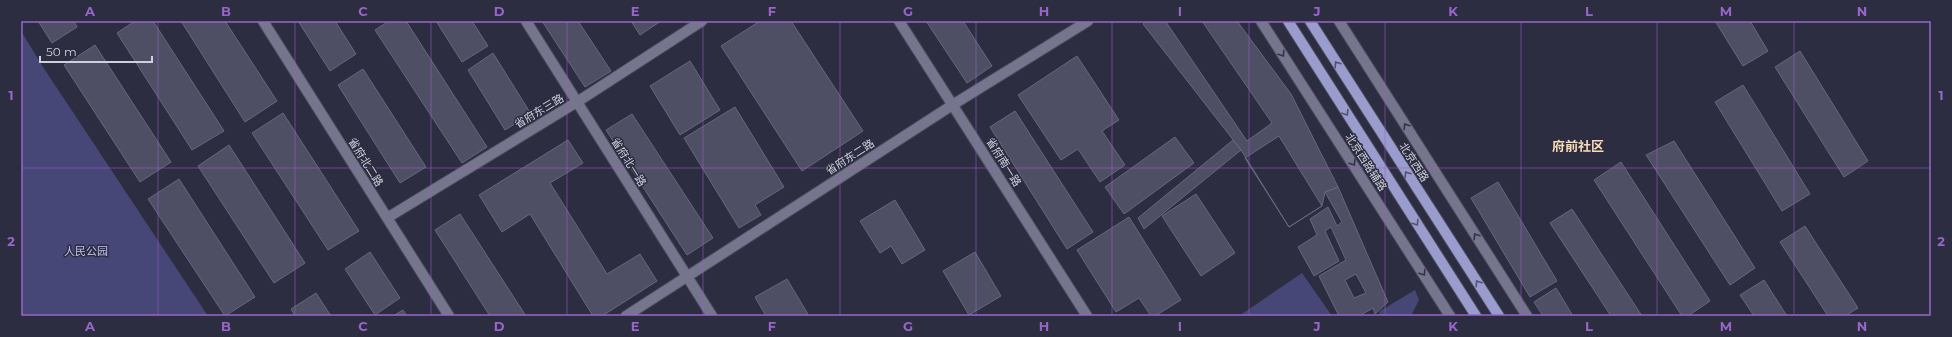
<svg xmlns="http://www.w3.org/2000/svg" width="1952" height="337" font-family="Montserrat,'Noto Sans SC',sans-serif">
	<style>
		.green { fill: #464677 }
		.building { fill: #4e4f64; stroke: #66677e; fill-rule: evenodd }
		.lines { fill: none; stroke-linecap: round; stroke-linejoin: round }
		.minor-casing { stroke: #49495a; stroke-width: 12 }
		.secondary-casing { stroke: #49495a; stroke-width: 12 }
		.primary-casing { stroke: #49495a; stroke-width: 12 }
		.minor { stroke: #75768d; stroke-width: 10 }
		.secondary { stroke: #75768d; stroke-width: 10 }
		.primary { stroke: #9a9ccd; stroke-width: 10 }
		.oneway { stroke: #343449 }
		.oneway2 { stroke: #535472 }
		.grid { fill: none; stroke: #9865ca; stroke-width: 1; stroke-opacity: 0.55 }
		.labels { text-anchor: middle; dominant-baseline: central; stroke-width: 3; stroke-linejoin: round; paint-order: stroke }
		.street-label { font-size: 11px; fill: #cfd0dd; stroke: #2d2d41 }
		.park-label { font-size: 11px; fill: #c1c3ef; stroke: #2d2d41 }
		.quarter-label { font-size: 13px; font-weight: bold; fill: #fadbb5; stroke: #2d2d41 }
		.neatline { fill: none; stroke: #9865ca; stroke-width: 1.5 }
		.grid-label { font-size: 13px; text-anchor: middle; font-weight: bold; fill: #9865ca }
	</style>
	<rect width="100%" height="100%" fill="#2d2d41"/>
	<path class="green" d="M21,31L43,67L208,316H21Z
		M1302,273L1332,316H1239Z
		M1415,290L1419,300L1411,316H1379L1380,311Z"/>
	<path class="building" d="M38,21H74L77,27L52,43Z
		M135,21H153L224,131L192,150L117,33Z
		M181,21H225L277,101L245,122Z
		M298,21H335L356,54L330,71Z
		M389,21H406L487,147L462,163L375,30Z
		M436,21H472L488,46L462,62Z
		M542,21H578L611,71L585,87Z
		M631,21H661L640,35Z
		M760,21H791L863,131L802,171L721,46Z
		M926,21H963L992,66L967,83Z
		M1146,21H1237L1291,94L1338,187L1325,192L1322,206L1289,227L1241,150L1143,24Z
		M1167,21H1202L1272,123L1247,141L1166,22Z
		M1715,21H1750L1768,51L1743,66Z
		M95,45L171,162L140,182L64,65Z
		M1800,51L1868,161L1844,177L1775,67Z
		M493,53L531,114L505,130L468,70Z
		M1077,56L1119,120L1102,131L1125,165L1100,182L1078,149L1061,160L1018,95Z
		M690,61L720,110L680,135L650,86Z
		M363,69L426,167L400,183L338,85Z
		M1743,85L1810,194L1782,211L1715,102Z
		M735,107L784,187L755,205L761,215L739,228L684,138Z
		M1015,111L1093,232L1067,249L990,127Z
		M283,113L359,231L328,250L252,133Z
		M632,114L713,238L687,255L606,130Z
		M1279,136L1322,206L1289,227L1245,158Z
		M1175,137L1194,163L1124,214L1105,187Z
		M568,140L583,163L550,183L607,274L640,254L657,281L602,316H593L530,214L502,232L479,195Z
		M1233,140L1241,150L1144,229L1138,218Z
		M1674,141L1755,268L1730,285L1646,155Z
		M229,145L305,263L274,283L198,166Z
		M1621,162L1710,301L1688,316H1682L1594,180Z
		M179,179L255,297L225,316L148,199Z
		M1498,182L1557,281L1530,297L1471,198Z
		M1338,187L1388,302L1375,314L1373,308L1359,316H1339L1319,276L1346,260L1331,227L1325,231L1339,261L1314,276L1298,247L1317,235L1310,219L1328,207L1337,226L1342,222L1325,192ZM1356,274L1366,293L1354,298L1345,280Z
		M1196,194L1235,253L1201,276L1162,216Z
		M895,200L925,250L902,264L891,246L880,253L860,221Z
		M1572,209L1642,316H1611L1550,223Z
		M460,214L526,316H490L435,230Z
		M1129,217L1181,300L1155,316H1151L1139,298L1116,312L1077,250Z
		M1805,226L1858,308L1845,316H1828L1780,242Z
		M370,252L400,298L375,315L345,269Z
		M975,252L1001,296L969,315L943,271Z
		M787,279L809,316H766L755,297Z
		M1764,280L1787,316H1754L1740,295Z
		M1556,288L1573,316H1543L1534,302Z
		M316,293L331,316H295L291,309Z
		M403,310L407,316H393Z"/>
	<g class="lines">
		<defs>
			<path id="minor" d="M263,21L449,316
				M526,21L712,316
				M899,21L1087,316
				M387,218L577,102L702,21
				M626,316L954,104L1088,21"/>
			<path id="secondary" d="M1261,21L1450,316
				M1339,21L1527,316"/>
			<path id="primary" d="M1288,21L1476,316
				M1310,21L1499,316"/>
		</defs>
		<use href="#minor" class="minor-casing"/>
		<use href="#secondary" class="secondary-casing"/>
		<use href="#primary" class="primary-casing"/>
		<use href="#minor" class="minor"/>
		<use href="#secondary" class="secondary"/>
		<use href="#primary" class="primary"/>
	</g>
	<defs><path id="oneway-chevron" d="M-2-3.5L2.5 0L-2 3.5" fill="none" stroke-width="1.6" stroke-linecap="round" stroke-linejoin="round"/></defs>
	<g class="oneway">
		<use href="#oneway-chevron" transform="translate(1282 54) rotate(57)"/>
		<use href="#oneway-chevron" transform="translate(1406 126) rotate(-123)"/>
		<use href="#oneway-chevron" transform="translate(1353 163) rotate(57)"/>
		<use href="#oneway-chevron" transform="translate(1476 236) rotate(-123)"/>
		<use href="#oneway-chevron" transform="translate(1423 273) rotate(57)"/>
	</g>
	<g class="oneway2">
		<use href="#oneway-chevron" transform="translate(1337 64) rotate(-123)"/>
		<use href="#oneway-chevron" transform="translate(1346 113) rotate(58)"/>
		<use href="#oneway-chevron" transform="translate(1407 174) rotate(-123)"/>
		<use href="#oneway-chevron" transform="translate(1416 223) rotate(57)"/>
		<use href="#oneway-chevron" transform="translate(1478 283) rotate(-123)"/>
	</g>
	<path class="grid" d="M158,21V316M295,21V316M431,21V316M567,21V316M703,21V316M840,21V316M976,21V316M1112,21V316M1249,21V316M1385,21V316M1521,21V316M1657,21V316M1794,21V316M21,168H1931"/>
	<g class="labels">
		<g class="street-label">
			<text transform="translate(539 111) rotate(-31)">省府东三路</text>
			<text transform="translate(850 157) rotate(-33)">省府东二路</text>
			<text transform="translate(366 162) rotate(58)">省府北二路</text>
			<text transform="translate(629 162) rotate(58)">省府北一路</text>
			<text transform="translate(1004 162) rotate(58)">省府南一路</text>
			<text transform="translate(1366 162) rotate(57)">北京西路辅路</text>
			<text transform="translate(1414 162) rotate(57)">北京西路</text>
		</g>
		<g class="park-label">
			<text x="86" y="251">人民公园</text>
		</g>
		<g class="quarter-label">
			<text x="1578" y="146">府前社区</text>
		</g>
	</g>
	<rect width="1952" height="337" fill="none" stroke="#2d2d41" stroke-width="44"/>
	<path d="M40 56v6h112v-6" fill="none" stroke="#cfd0dd" stroke-width="2"/>
	<text x="46" y="56" font-size="12" fill="#cfd0dd" stroke="#2d2d41" stroke-width="3" paint-order="stroke">50 m</text>
	<rect x="22" y="22" width="1908" height="293" class="neatline"/>
	<g class="grid-label">
		<text x="90" y="16">A</text>
		<text x="226" y="16">B</text>
		<text x="363" y="16">C</text>
		<text x="499" y="16">D</text>
		<text x="635" y="16">E</text>
		<text x="772" y="16">F</text>
		<text x="908" y="16">G</text>
		<text x="1044" y="16">H</text>
		<text x="1180" y="16">I</text>
		<text x="1317" y="16">J</text>
		<text x="1453" y="16">K</text>
		<text x="1589" y="16">L</text>
		<text x="1726" y="16">M</text>
		<text x="1862" y="16">N</text>
		<text x="11" y="100">1</text>
		<text x="1941" y="100">1</text>
		<text x="11" y="246">2</text>
		<text x="1941" y="246">2</text>
		<text x="90" y="331">A</text>
		<text x="226" y="331">B</text>
		<text x="363" y="331">C</text>
		<text x="499" y="331">D</text>
		<text x="635" y="331">E</text>
		<text x="772" y="331">F</text>
		<text x="908" y="331">G</text>
		<text x="1044" y="331">H</text>
		<text x="1180" y="331">I</text>
		<text x="1317" y="331">J</text>
		<text x="1453" y="331">K</text>
		<text x="1589" y="331">L</text>
		<text x="1726" y="331">M</text>
		<text x="1862" y="331">N</text>
	</g>
</svg>
